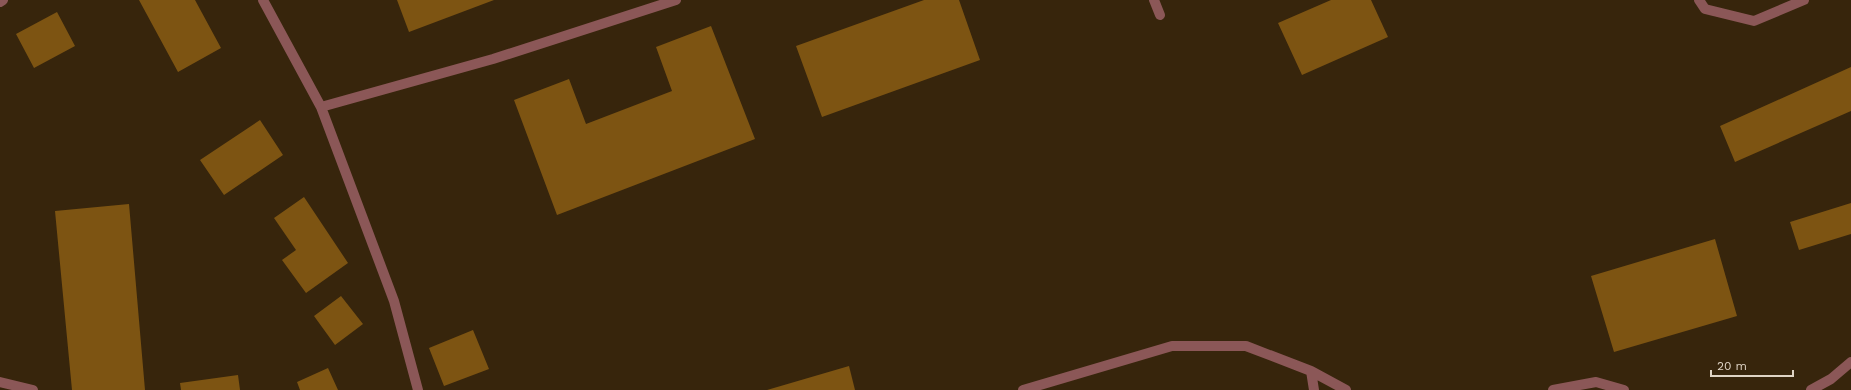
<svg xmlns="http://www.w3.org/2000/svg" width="1851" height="390" font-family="'Work Sans',sans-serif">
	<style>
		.building { fill: #7d5412 }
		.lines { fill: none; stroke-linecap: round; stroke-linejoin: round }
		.minor { stroke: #8b5757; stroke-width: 10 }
	</style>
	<rect width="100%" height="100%" fill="#37250c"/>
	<path class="building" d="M139,0H195L221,48L178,72Z
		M397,0H494L409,32Z
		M924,0H959L980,60L822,117L796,46Z
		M1331,0H1371L1388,37L1302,75L1278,23Z
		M57,12L75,46L34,68L16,34Z
		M711,26L755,139L557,215L514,100L569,79L586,124L672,91L656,47Z
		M1851,67V111L1735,162L1720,126Z
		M260,120L283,155L224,195L200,160Z
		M304,197L348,263L306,293L282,260L296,250L274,218Z
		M1851,203V234L1799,250L1790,222Z
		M129,204L145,390H72L55,211Z
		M1715,239L1737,316L1614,352L1591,276Z
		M341,296L363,324L335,345L314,316Z
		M473,330L489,369L444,386L429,348Z
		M849,366L855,390H767Z
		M328,368L338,390H300L297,382Z
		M238,375L240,390H181L180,383Z"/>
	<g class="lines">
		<path class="minor" d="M263,0L321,107L394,301L418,390
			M1154,0L1160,15
			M1699,0L1705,9L1754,21L1804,0
			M0,2L3,0
			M321,107L493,59L676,0
			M1311,371L1314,390
			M0,382L33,390
			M1023,390L1172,346H1246L1311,371L1346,390
			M1553,390L1596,382L1624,390
			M1811,390L1831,379L1851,362"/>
	</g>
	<path d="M1711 370v6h82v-6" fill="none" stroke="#dfd4c5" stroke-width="2"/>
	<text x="1717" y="370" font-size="12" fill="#dfd4c5" stroke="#37250c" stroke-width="3" paint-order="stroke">20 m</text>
</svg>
